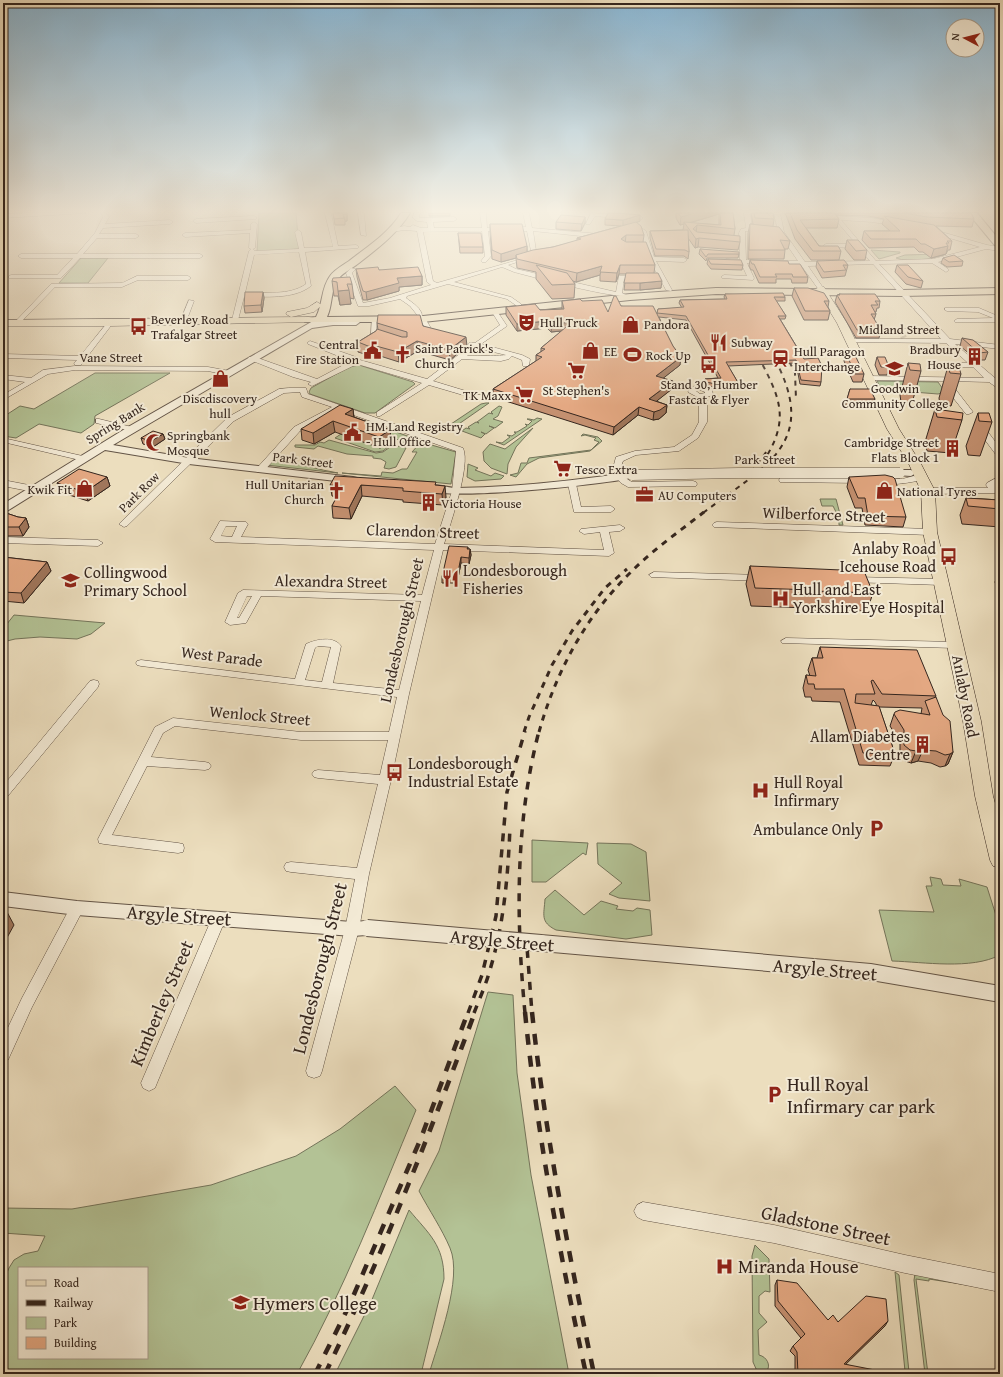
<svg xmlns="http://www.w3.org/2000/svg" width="1003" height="1377" font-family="'Gentium Book Plus',serif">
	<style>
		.green { fill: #b3c295; stroke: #74745a; fill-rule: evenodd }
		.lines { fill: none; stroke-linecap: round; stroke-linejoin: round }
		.minor-tunnel { stroke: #c7b99e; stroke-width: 6; stroke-dasharray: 6 3; stroke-linecap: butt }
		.minor-casing { stroke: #635446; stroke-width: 1 }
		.tertiary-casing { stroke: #635446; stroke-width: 2 }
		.primary-casing { stroke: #35261e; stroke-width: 1 }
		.trunk-casing { stroke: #35261e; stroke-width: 2 }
		.minor { fill: #f3ead5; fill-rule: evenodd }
		.tertiary { fill: #f3ead5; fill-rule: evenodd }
		.primary { fill: #ecdebe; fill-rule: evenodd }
		.trunk { fill: #ecdebe; fill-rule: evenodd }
		.rail-far3 { stroke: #35261e; stroke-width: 2; stroke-dasharray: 5 5; stroke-linecap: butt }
		.rail-far2 { stroke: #35261e; stroke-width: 3; stroke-dasharray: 6 6; stroke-linecap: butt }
		.rail-far1 { stroke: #35261e; stroke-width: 3.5; stroke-dasharray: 8 8; stroke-linecap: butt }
		.rail { stroke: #35261e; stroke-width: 4.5; stroke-dasharray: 11 11; stroke-linecap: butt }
		.tertiary-bridge-far1-casing { stroke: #635446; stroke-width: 11; stroke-linecap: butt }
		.tertiary-bridge-casing { stroke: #635446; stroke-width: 18; stroke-linecap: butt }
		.tertiary-bridge-far1 { stroke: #f3ead5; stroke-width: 10 }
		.tertiary-bridge { stroke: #f3ead5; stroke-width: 16 }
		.wall { fill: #c49070; stroke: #35261e; fill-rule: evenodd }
		.shaded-wall { fill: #a0765b; stroke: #35261e }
		.building { fill: #e4a882; stroke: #35261e }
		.labels { text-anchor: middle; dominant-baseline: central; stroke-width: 4; stroke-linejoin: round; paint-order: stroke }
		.far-poi-label { font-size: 13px; fill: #35261e; stroke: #f3ead5; text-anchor: start }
		.far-street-label { font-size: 13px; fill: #35261e; stroke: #f3ead5 }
		.street-label { font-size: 16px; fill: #35261e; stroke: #f3ead5 }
		.poi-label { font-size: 16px; fill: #35261e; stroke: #f3ead5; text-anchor: start }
		.near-street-label { font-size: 19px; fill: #35261e; stroke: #f3ead5 }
		.near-poi-label { font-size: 19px; fill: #35261e; stroke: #f3ead5; text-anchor: start }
	</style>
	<rect width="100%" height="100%" fill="#ecdebe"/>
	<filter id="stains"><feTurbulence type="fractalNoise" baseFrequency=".005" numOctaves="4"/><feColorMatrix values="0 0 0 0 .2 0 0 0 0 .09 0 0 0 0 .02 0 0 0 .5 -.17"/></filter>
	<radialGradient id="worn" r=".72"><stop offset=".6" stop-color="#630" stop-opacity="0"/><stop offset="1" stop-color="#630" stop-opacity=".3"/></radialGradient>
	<path class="green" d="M259,213H296L299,249L257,252Z
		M871,250L900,252V253L879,259Z
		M937,254L944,255C930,259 910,263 896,258L905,255Z
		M81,258H108L88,283H59Z
		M359,365L413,382L415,384L375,413H365L310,394L309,392L311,388L349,367Z
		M95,373H170L95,416L94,424L81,433L39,424L16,438L3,436V417L20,406L34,409Z
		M877,381L938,382L945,392L938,394L888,390L889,394C882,392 880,386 877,381Z
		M486,403H489L453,428L448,426L481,404Z
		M499,406L502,407L498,416L493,419L503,422L495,428L489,426L494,428L486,434L481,432L485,434L481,438L462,431L466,428L470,429L468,427L476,422L479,423L477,422L489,413L493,414L491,412Z
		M537,418L542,419L504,445L496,442L502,443L510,437L507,435L512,436L516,433L514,432H517L527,426L525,424L528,425L532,421L527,419H529L534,420Z
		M365,421L413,438L414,440L409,443H402L393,436Z
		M533,428L516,447L508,464L507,474L491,468L484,461L483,452L490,444L505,449Z
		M341,434L380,448L383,437L394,442L383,451L375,452L335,438Z
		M583,434L598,437L602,441L590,451L539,458L527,464L516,477L510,475L518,473L521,463H527L529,458L591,450L599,442L594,440L596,438L585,435L581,436Z
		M329,440L376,453L383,452L393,445L406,448L396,467L389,469L384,468L386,462L381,459L373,458V456L347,454L318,446L314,449L295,447V445H315L320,442L324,443Z
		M421,442L456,452L451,484L342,473L381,476L382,472L393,473L402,469H407L417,452H412Z
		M275,457L281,458L280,460C300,463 318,470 338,473L266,465Z
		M468,464L478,468L475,470L491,476L495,473L504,476L501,479L475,481L467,477Z
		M820,499H836L843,525H839V518L833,506H822Z
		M14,615L105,623L91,634L77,639L40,637L15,639L3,642V629Z
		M532,840L588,843L586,855L583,853L546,882H532Z
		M597,843L631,844L646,852L650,901L619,898L609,894L622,883L598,864Z
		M930,877L941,879L943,885L961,886L959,879L987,887L1000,928V955C971,970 924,962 892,961L879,910L934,912L926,886H932Z
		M555,890L584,915L601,901L618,906L616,909L633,911L637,908L650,910L652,935L626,939L556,930C540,922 544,915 545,899Z
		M488,992L513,995L517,1073L531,1175L569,1374H429C438,1343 463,1278 450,1248C442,1229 429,1210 419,1191L439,1151Z
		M395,1086L416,1110C379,1199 344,1290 297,1374H3V1282L9,1268L14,1260L24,1254L38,1251L45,1236L3,1233V1208L72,1209L211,1185L296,1156L340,1129ZM19,1268H147V1358H19Z
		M409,1210C429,1234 444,1245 444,1279L421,1374H335L371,1302Z
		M755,1245L769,1259L770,1292L765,1291L759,1296V1313L767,1322L758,1330L759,1355C772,1358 772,1377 757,1371L753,1362L752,1256Z
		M895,1272L899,1275L909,1372L905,1371Z
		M915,1274L973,1286L929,1279V1281L916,1279L928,1374H925L914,1280Z"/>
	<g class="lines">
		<path class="minor-tunnel" d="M903,336L904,338"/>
		<defs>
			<path id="minor" d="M29,213H86L3,218V214Z
				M101,213H106L109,217L105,224L170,220L173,222L170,224L103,228L99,234H136L139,236L136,238H97L83,254H200L203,256L200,258H80L61,278H9V276L11,275H57L73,258H21L18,256L21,254H77L95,233L103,217Z
				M325,213H331L338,246L356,245L358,246V248L305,252L311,286C293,300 265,296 244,297L238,320L235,322L232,320L249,251L251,249L249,248L250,233L185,237L182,235L185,233L251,230V224L254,222L257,224L255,248L253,249L255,251L299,249L295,232L298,230L301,232L304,248L333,247ZM299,252L306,284C290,296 263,292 245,293L254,255Z
				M358,213H364L366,236L361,235Z
				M414,213H420L419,217L420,218L454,217L457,219L454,221L433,222L434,228H482L480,213H486L487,228L526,227L523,213H529L532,228L600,234L603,236L600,238L533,231L537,257H533L508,265L516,269L616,292L619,276L640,275L643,277L640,279H624L622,293L626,295C619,300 529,276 514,272L502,267L454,282L511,297L521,304V306H517L507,299L448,284L407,296L406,298C413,303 422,309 422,316H418L410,306L400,299L369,306H358L346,273L351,268L356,269L352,273L363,303L390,298L431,285L427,282L417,231L404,230L392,232L389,230L404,226L410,227L413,225L421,228H428L427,222L417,221L413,218ZM482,231L485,256L481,261L482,262H486L491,256L488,231H527L532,256L437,283L433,281L423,232Z
				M591,213L640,216L643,218L640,220L595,216L590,224H586Z
				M744,213H750L752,227H764L767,229L764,231H745L746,260L798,261L778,232L774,213H780L784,232L805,262L870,261L859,248L824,247V245L826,244H856L834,218L837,216L872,218L899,223V225L897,226L872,222L841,220L876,261L933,259L980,247L929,232L928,231L931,229L987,245L1000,247V251L986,249L938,262L948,269L949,270L946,272L932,263L879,264L950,339L1000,345V349L955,344L995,378L1000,384V390L989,382L949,381L973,412L969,414H966L943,385L944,381L865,380V376H868L984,378L973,367H941L940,365L944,363H968L946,343L849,342L848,341L851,339H941L873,264L808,266L824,289L821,291L819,290L801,265L747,263L754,278L753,280L722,278L721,277L724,275L747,276L741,263H726L723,261L726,259L740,260L739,233L741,229L746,228Z
				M254,216L256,217V219L196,223L193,221L196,219Z
				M643,229L646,231L654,257L684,258L687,260L684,262L656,261L672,290L671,291L666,290L649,259L640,231Z
				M137,276H188L191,278L188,280H138L122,287H55L19,324L14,323L51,284L122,283Z
				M189,300L194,301L186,322L181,323L180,322Z
				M945,308H979L1000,317V322H955L954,321L957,319L993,318L978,312L947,311L945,310Z
				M495,310L497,311L507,326L481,344L522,355L530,359L529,366H523L522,360L512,356L509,359L501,361L462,359L433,381L479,395L486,394V398L480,400L429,385L380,416H377V412L422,383L357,364L312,386L308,384L311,382L293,377L248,359L249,357H255L317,379L351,361L308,344L307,343L310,341L356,357L360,360L427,379L470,346L468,344L469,343H475L500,325L492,312ZM477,348L506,355C502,356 473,356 467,356Z
				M421,318H425L432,330L441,334V336H437L427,332L420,319Z
				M372,319L377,320L376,333L388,337V339L371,335Z
				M108,322L113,323L81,365H75L74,363L77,360L3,358V354L80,356Z
				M885,329H916L919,331L916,333L883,332V330Z
				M75,366L208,367L230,371L231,373L227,375L208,371L75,370L48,374L3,400V395L25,382L3,379V375L31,378L43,370Z
				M701,386L712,389L713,395L707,397V422L698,438L679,451L636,455L623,461C619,470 623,478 632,482L693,481L696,482L697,484L696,486L628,487L621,483L614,475L613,468L616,457L635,451L674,447L692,435L699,422V398L688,392L691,387ZM700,390L705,392V393L700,394L696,391Z
				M289,388H306L308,394L463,448C471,465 450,525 444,544L604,550L600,532L584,534L579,531L581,529L620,525L625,528L620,531L609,532L614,553L609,556L443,550L409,694L391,780L369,874L359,929L322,1071L320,1076L314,1078L308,1076L306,1071L345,929L355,879L291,872L286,871L284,867L286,863L291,862L357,868L378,784L318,778L314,777L312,774L314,771L318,770L380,775L388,740H301L175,726L163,733L151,757L205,762L209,763L211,766L209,769L205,770L147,766L112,835L178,843L183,844L184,848L183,852L178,853L104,844L99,843L98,839L155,727L173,718L301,732H389L397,697L141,666L137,665L136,663L137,661L141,660L295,679L306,644C317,639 334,636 341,646L333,683L399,690L421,601L261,596L246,623L230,625L225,622L238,593L243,590L422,595L434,550L215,542L210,539L220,521L246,522L248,524L241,537L435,544L452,491L456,451L339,410L300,431L263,472H257L256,470L257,468L294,427L332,407L302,397L300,392L284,393L234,421L127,526L124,527L119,524L228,417L279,389ZM226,526H237L232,537L221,536ZM247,596H252L239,618H237ZM318,646L331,647L322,682L305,680L315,648Z
				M96,419H99L132,427L136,429L132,431L96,423Z
				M976,424H982L1000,448V456H997L976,428Z
				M3,438L87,457L88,459L84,461L3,442Z
				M914,476L917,477L918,479L917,481C906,483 886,487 877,480L881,477L902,479Z
				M1000,476V483L995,486L996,487H1000V493L928,494L924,491L928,488H988L986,485L987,483Z
				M783,477H862L866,480L862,483L780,482L779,480L780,478Z
				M3,480L34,486L38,489L34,492L3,486Z
				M572,481L576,484L581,507L611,506L615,509L611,512H574L568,484Z
				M717,522L930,529L935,532L930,535L714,527L712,525L714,523Z
				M3,537L98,540L103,543L98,546L3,543Z
				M654,572L762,575L767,578L762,581L651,577L649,575Z
				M853,577L942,579L947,582L942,585L850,582L848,580Z
				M786,638L955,642L960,645L955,648L782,643L781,641Z
				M94,680L98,681L99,684L98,687L7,797L3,799V786L90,681Z
				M77,902L82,904L84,908L32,1007L8,1060L3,1062V1038L22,998L72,904Z
				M219,912L224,914L226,918L157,1083L155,1088L149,1091L143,1088L141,1083L212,918L214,914Z
				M643,1202L774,1225L905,1255L1000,1274V1292L905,1273L774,1243L643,1220L637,1217L634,1211L637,1205Z"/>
			<path id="tertiary" d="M320,317L323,318V321C332,320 354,317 360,322L356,325H333L312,328L113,445L189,458L353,477L357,478L358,480L357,482L353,483L189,464L105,450L7,511L3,512V504L128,427Z
				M900,470H911L916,473L911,476L896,475L895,473Z
				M632,472L637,475L636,477C610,484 433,503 422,488C427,481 449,488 457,488C515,487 574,481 632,472Z
				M3,892L77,901L352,922L367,921L373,923L376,928L373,933L367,935L352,936L77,915L3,906Z
				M541,935L871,964L1000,986V1002L871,980L541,951L535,948L532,943L535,938Z"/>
			<path id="primary" d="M821,286L824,287L847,323L899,429L920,462L935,491L937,532L981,721L993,796L1000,821V868L993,866L990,860L975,796L963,721L923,532L921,491L908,462L887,429L837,323L816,289Z
				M317,302L322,305L314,312L291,317L286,314L287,312L307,308Z
				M309,317L313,318L314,320L313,322L110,326H3V320Z"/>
			<path id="trunk" d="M401,213H410C398,233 377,249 359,263C353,268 344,272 339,278C330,289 333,305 327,317L423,316L630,294L716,288L902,290L1000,288V294L902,296L716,294L630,300L423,322H305L304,320L305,318L316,317C323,304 321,288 330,276C334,270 343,265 349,261C367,247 389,233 401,213Z
				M968,213H977L1000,241V249L997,248Z"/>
		</defs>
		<use href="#minor" class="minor-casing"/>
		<use href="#tertiary" class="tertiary-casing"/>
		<use href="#primary" class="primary-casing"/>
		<use href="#trunk" class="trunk-casing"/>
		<use href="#minor" class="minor"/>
		<use href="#tertiary" class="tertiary"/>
		<use href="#primary" class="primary"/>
		<use href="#trunk" class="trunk"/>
		<path class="rail-far3" d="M785,353L795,373L796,399
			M758,356C778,394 791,417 766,457
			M751,472L767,451
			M703,513C766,465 822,443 772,354"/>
		<path class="rail-far2" d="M524,732L529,717L552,665L572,631L605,588L627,569
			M539,732C556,671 587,614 633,570C654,549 680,531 704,512"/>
		<path class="rail-far1" d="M526,934L532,1013
			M468,1013L482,975L496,916L507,792L525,731
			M474,1013C479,1000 485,987 489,973C504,925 508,876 510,827
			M525,1013C516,919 515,823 539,731"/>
		<path class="rail" d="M525,1012C537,1134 560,1255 586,1374
			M532,1012C545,1134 569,1254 594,1374
			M315,1374L349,1306L421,1138L468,1012
			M325,1374C382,1256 429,1135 475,1012"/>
		<defs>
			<path id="tertiary-bridge-far1" d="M632,475L738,473H900"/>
			<path id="tertiary-bridge" d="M367,928L541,943"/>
		</defs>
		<use href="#tertiary-bridge-far1" class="tertiary-bridge-far1-casing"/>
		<use href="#tertiary-bridge" class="tertiary-bridge-casing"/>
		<use href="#tertiary-bridge-far1" class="tertiary-bridge-far1"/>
		<use href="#tertiary-bridge" class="tertiary-bridge"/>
	</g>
	<path class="wall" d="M333,213H347V221H345V225H335Z
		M429,213H450V216H429Z
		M676,213H733L735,229L734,235L740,242L738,250L698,247L695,248L688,238L689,252L688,259L684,256H655L650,238V231L683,230L684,224L680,225L676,218ZM719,214V225L690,223Z
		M751,213H773L774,219L773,226L790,241L788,249H785V250L784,259H748V233L750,224H753Z
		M784,213H971L974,219L972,227L936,226L952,241L950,250H948L946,254L931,258L923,252H919L914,247L869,248L862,240L864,231H890L882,224L884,219L868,216L836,215L839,219L837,228H806L819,246L841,251L839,260H811L795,239L786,215Z
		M585,217V223L581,231L556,229V222Z
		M605,219L640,221L636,223L644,235L643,242L655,265L654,273L661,288L640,290H624L626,274H619L616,282L600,281V275L576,282L573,281L575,284L574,298L552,299L536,279V272L517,268L516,258L501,262L492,259L490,232V224L527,246V252L553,247L577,241V238L621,226L605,225Z
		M458,233L483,247V253H460Z
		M847,240L867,250L865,260H854L845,249Z
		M700,249L739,254L738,258H707L706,261L699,254Z
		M943,258L963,261L962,266L947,267L941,263Z
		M708,259L743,265L742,270L711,269L707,264Z
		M750,260L789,264L808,277L807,283H792L791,279H776V283H759L753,270H751L749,266Z
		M817,261L848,265L845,276L822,278L816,267Z
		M897,265L923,281L921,288L906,284L895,272Z
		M356,269L379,270L422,276V285L399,287V291L367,300H363L357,277Z
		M332,281L352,284L354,299L350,298L351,304L340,305L338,296H334Z
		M794,288L829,301L828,307L830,311L828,320H804L792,296Z
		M263,292L264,298L262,312L245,313L244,306Z
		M725,294L785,297V301H776L786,316L785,319H780L804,359L821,382L820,386L800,384L796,363L728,366L740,386L739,390H727L704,385L705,379L718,378L686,320L659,317L680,365L663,378L672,389L656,401L667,405L666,413L659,419L653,420L638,415L613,435L493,397V389L536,361V355L541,352V348L562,331L551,332L547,328L517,331L506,315V307L540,310L562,309V301H582L608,312L621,306L657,314L658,309L682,308L679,303L680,300L725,299L724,297Z
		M839,294L880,301L879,308H877L876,312H875L876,314L874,320L881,330L879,338H856L835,302L837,295H838Z
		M377,323L423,326L467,346L450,360L418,351L399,362L377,355L374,357L358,352V342L376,331L378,330Z
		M962,338L988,352L985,360H977L960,346Z
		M846,353L864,374L862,382H853L844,361Z
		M877,357L889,367L887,375H879L875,365Z
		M908,363L921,371L912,403L901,402L900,395Z
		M948,366L961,374L951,406L940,405L939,398Z
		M850,389L875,399L872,407H845Z
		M353,409L354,417L390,430L391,441L380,448L335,432L314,444L302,440L301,429Z
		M935,409L962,420L951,453L927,451L925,442Z
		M978,413L992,422L980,456L968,455L966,446Z
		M163,434L165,439L153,447L143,444L141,438Z
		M107,477L110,486L88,501L60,492L57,483Z
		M849,477L906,517L903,527L865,525L862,508H855L847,487Z
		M330,485H436L446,497L443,505L403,502V500L362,496L351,519L333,518L332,506L337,497L332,496Z
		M966,498L1000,500V527L962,524L960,515Z
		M3,512L18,517L26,518L29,527L23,536H3Z
		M468,547V549H470L471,555L469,564L461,563L457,583H442V577Z
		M3,557L47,562L51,571L24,603L3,601Z
		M750,566L873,593L867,611L809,610V608L751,606L746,584Z
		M1000,569V592H998L995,582Z
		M820,647L936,696L935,698L953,752L948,764L945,766L940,767L931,763L918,761L911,763L905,761L900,757V742L890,726L894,714H921L922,708L879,707L895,754L890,766L859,765L840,702L812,701L811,697H805L803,688L806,675L810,676L808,670L812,658H817ZM873,700L875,702L877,706L871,705Z
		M777,1280L828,1320L838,1322L885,1326L845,1364L875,1374H795V1356L790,1351L793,1346L801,1338L775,1306V1285Z"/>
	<path class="shaded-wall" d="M694,213H719V214L685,224L684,222V224L680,225L681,217Z
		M343,214H347V221H345Z
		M640,215V221L623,227V220Z
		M585,217V223L581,231L582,224Z
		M697,225L696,234L693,229Z
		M626,235L625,244L621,239Z
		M699,238L698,247L695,248L696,239Z
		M527,246V255H516V258L501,262V254Z
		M948,246L946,254L931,258L934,249Z
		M620,265L619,274L616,282L617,273Z
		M602,266L600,275L576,282L577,273Z
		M422,276V285L399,287V291L367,300L366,292L397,278Z
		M662,281L661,288L640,290V283Z
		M349,290L351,304L340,305L338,291Z
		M263,292L264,298L262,312L261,305Z
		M547,321V328L517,331V324Z
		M572,322L571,330L551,332L552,324Z
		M466,337L467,346L450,360L449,350Z
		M417,341L418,351L399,362L398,352Z
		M376,346L377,355L374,357L373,348Z
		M681,357L680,365L656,384V376Z
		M673,381L672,389L648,408L649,399Z
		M667,405L666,413L659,419L653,420L654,412Z
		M639,407L638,415L613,435L614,427Z
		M353,409L354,420L345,414Z
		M333,421L335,432L314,444L313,433Z
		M390,430L391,441L380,448L379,437Z
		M163,434L165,439L153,447L151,441Z
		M107,477L110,486L88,501L85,492Z
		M361,485L362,496L351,519L349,508Z
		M445,486L446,497L443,505L442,494Z
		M26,518L29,527L23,536L19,527Z
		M470,549L471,555L469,564V558Z
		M461,557V563L457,583V577Z
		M47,562L51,571L24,603L21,593Z
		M3,608L7,617L3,621Z
		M923,750L918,761L911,763L916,751Z
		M953,752L948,764L945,766L950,754Z
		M7,912L14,925L3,945V920Z
		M888,1321L885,1326L841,1369L844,1364Z"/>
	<path class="building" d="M333,213H347V214H343L344,218L334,219Z
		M608,213H617L640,215L623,220L605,219Z
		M678,213H694L681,217Z
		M720,213H733L735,229L697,225L693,229L697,232L740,236V242L699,238L696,239L684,222L721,225Z
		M754,213H773L774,219L755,218Z
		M790,213H834L839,219L800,220L819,246H838L841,251H813L797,230Z
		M904,213H971L974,219L927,217Z
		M561,215L585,217L582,224L556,222Z
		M884,216L934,225L952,241H947L949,243H946L948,246L934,249L925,244H921L916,239H871L864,231H900Z
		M636,222L641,226L644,235H626L621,239L626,242H646L655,265H620L617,273L600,272L602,266L577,273L517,259L516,255L533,250L553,247L581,239L577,238Z
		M490,224H522L527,246L501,254L492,250Z
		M750,224L779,227L790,241L780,240L785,250H749Z
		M688,230L689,252L685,250L656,249L650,231Z
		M458,233H481L483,247H460Z
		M847,240H858L867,250L856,251Z
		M700,249L739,252V254H708L706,257Z
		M954,255L963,261L949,262L943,258Z
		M708,259L741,260L743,265L711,264Z
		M750,260L788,261L789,264H800L808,277H793L792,274H775L777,277H760L754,264H752Z
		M844,260L848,265H843L846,270L824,272L817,261Z
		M536,265L567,273L575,284L552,285Z
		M897,265H908L923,281L908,277Z
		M378,267L379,270L418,267L422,276L397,278L399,283L366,292L363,291L356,269Z
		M626,273H658L662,281L640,283H624Z
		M350,277L352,284H347L349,290L338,291L337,282L332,281L333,278Z
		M794,288H808L824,293L829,301H824L830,311H805Z
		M245,292H263L261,305L244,306Z
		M783,293L785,297H774L786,316H778L804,359L818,358L822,366L821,382L801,380L796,360L726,362L740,386H728L705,382V379L721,378L686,316L657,313L658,309L684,307L680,300L727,299L725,294Z
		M839,294H875L880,301H875L878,305H871L876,314H871L881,330H857L837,295H840Z
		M614,296H616L621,306H653L673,346L681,357L656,376L673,381L649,399L667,405L660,410L654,412L639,407L614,427L493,389L542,357L536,355L545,349L541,348L572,322L552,324L547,321L517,324L506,307L535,304L540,310L564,309L562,301L580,299L582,301L602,300L608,312Z
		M378,315H420L423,326L466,337L449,350L417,341L398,352L376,346L373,348L358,342L376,331L377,329L402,337H407V332L377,323Z
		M962,338L973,340L988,352L979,353Z
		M846,353H854L864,374H855Z
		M877,357H885L889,367H881Z
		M908,363L920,364L921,371L910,370Z
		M948,366L959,367L961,374L950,373Z
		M850,389H870L875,399H847Z
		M340,405L353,409L345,414L390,430L379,437L333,421L313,433L301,429Z
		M935,409L963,413L962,420L937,417Z
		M978,413H989L992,422L979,421Z
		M153,431L163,434L151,441L141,438Z
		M79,469L107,477L85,492L57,483Z
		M885,475L893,477L895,479L906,517L868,516L865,498H858L849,477Z
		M335,476L436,482L435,485L445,486L442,494L403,491V488L361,485L349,508L332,506L342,486L330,485Z
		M966,498L1000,500V509L968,506Z
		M3,512L18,517L26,518L19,527H3Z
		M449,546L468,547L467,549H470L469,558L461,557L457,577H442Z
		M3,557L47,562L21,593L3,592Z
		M750,566L864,571L873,593L814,591L813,590L755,588Z
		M820,647L917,650L936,696L882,694L873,680L871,681L875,694H856L855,703L879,706L895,754L863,753L844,689H815L814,684H808L806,675L816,676L812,658H823Z
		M936,697L943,715L950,721L953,752L950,754L945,755L936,751L923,750L916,751L910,750L904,745V730L894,714L895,712L900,710L930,715L925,701Z
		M3,912H7L3,920Z
		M777,1280L797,1283L828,1320L833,1315L838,1322L866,1296L886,1299L888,1321L844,1364L875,1370V1374H798L797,1352L793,1346L805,1334L778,1301Z"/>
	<linearGradient id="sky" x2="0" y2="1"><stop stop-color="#89b7d5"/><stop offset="0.52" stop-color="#f6f0e2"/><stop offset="1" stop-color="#f6f0e2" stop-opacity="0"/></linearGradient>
	<rect width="1003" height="406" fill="url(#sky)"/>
	<defs>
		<symbol id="theatre-bare" viewBox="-9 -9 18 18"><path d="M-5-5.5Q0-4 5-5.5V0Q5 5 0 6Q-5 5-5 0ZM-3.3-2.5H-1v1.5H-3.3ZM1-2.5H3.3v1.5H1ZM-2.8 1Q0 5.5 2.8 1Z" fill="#8f2418" stroke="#f3ead5" stroke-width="2.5" paint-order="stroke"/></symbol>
		<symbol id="shop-bare" viewBox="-9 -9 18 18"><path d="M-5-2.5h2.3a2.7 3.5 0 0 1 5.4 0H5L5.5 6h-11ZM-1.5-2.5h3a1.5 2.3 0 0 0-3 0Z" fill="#8f2418" stroke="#f3ead5" stroke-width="2.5" paint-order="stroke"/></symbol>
		<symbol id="bus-bare" viewBox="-9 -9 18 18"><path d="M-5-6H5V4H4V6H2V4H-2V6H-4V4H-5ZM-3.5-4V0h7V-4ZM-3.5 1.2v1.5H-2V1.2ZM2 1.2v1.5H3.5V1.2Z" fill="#8f2418" stroke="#f3ead5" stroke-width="2.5" paint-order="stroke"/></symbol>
		<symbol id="restaurant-bare" viewBox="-9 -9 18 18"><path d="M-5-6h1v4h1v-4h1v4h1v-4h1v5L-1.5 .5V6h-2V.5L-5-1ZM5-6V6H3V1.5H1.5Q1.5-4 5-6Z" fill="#8f2418" stroke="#f3ead5" stroke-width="2.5" paint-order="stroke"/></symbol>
		<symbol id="civic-bare" viewBox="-9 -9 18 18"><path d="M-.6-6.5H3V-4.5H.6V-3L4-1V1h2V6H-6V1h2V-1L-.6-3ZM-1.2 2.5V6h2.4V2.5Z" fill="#8f2418" stroke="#f3ead5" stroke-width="2.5" paint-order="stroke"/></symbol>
		<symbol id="church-bare" viewBox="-9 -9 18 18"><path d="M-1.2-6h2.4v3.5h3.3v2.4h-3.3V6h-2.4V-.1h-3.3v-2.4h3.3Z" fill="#8f2418" stroke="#f3ead5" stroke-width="2.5" paint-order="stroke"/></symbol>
		<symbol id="stadium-bare" viewBox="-9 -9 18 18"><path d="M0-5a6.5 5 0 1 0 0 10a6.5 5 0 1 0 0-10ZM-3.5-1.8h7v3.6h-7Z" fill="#8f2418" stroke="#f3ead5" stroke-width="2.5" paint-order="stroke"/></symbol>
		<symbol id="building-bare" viewBox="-9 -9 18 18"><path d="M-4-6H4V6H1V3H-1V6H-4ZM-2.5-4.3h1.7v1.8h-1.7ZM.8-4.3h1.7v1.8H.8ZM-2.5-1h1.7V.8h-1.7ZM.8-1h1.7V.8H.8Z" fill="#8f2418" stroke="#f3ead5" stroke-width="2.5" paint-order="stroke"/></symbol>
		<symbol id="station-bare" viewBox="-9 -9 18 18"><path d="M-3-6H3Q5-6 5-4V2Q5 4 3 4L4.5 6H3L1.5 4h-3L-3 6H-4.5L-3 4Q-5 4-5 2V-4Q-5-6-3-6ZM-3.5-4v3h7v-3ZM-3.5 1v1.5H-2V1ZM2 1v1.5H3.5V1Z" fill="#8f2418" stroke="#f3ead5" stroke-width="2.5" paint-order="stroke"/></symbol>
		<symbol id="university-bare" viewBox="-9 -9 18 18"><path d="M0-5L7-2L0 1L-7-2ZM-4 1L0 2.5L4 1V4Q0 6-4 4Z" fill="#8f2418" stroke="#f3ead5" stroke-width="2.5" paint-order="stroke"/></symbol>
		<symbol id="supermarket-bare" viewBox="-9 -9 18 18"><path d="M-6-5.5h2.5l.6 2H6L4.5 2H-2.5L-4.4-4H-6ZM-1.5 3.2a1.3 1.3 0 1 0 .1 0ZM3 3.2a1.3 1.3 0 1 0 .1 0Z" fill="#8f2418" stroke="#f3ead5" stroke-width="2.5" paint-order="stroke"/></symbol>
		<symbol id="mosque-bare" viewBox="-9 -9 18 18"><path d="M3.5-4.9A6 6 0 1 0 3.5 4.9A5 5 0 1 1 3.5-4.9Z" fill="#8f2418" stroke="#f3ead5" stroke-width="2.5" paint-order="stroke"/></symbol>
		<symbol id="office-bare" viewBox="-9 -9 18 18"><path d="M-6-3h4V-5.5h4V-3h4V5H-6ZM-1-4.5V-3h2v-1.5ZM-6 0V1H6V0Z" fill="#8f2418" stroke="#f3ead5" stroke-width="2.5" paint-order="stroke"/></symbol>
		<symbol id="school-bare" viewBox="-9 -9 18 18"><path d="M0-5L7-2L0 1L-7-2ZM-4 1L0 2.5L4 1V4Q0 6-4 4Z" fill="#8f2418" stroke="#f3ead5" stroke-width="2.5" paint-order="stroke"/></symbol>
		<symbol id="hospital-bare" viewBox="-9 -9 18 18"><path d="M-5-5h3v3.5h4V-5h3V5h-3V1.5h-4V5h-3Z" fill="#8f2418" stroke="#f3ead5" stroke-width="2.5" paint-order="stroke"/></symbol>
		<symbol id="parking-bare" viewBox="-9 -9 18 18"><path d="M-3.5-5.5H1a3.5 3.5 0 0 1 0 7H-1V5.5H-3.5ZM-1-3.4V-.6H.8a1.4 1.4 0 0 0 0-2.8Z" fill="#8f2418" stroke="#f3ead5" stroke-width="2.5" paint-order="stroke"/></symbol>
	</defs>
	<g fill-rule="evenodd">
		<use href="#theatre-bare" x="514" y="310" width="25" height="25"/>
		<use href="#shop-bare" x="618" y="312" width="25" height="25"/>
		<use href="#bus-bare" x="126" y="314" width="25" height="25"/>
		<use href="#restaurant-bare" x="706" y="330" width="25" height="25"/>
		<use href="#civic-bare" x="360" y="338" width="25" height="25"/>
		<use href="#shop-bare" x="578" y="338" width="25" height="25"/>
		<use href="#church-bare" x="390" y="342" width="25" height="25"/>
		<use href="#stadium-bare" x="620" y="342" width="25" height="25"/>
		<use href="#building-bare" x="962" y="344" width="25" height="25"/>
		<use href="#station-bare" x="768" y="346" width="25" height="25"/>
		<use href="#bus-bare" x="696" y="352" width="25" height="25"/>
		<use href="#university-bare" x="882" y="356" width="25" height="25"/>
		<use href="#supermarket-bare" x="564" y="358" width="25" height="25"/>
		<use href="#shop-bare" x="208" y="366" width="25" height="25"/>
		<use href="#supermarket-bare" x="512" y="382" width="25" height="25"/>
		<use href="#civic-bare" x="340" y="420" width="25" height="25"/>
		<use href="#mosque-bare" x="142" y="430" width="25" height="25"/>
		<use href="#building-bare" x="940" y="436" width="25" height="25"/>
		<use href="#supermarket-bare" x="550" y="456" width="25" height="25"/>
		<use href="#shop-bare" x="72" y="476" width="25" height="25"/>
		<use href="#church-bare" x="324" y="478" width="25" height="25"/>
		<use href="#shop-bare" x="872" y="478" width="25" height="25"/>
		<use href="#office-bare" x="632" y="482" width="25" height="25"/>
		<use href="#building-bare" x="416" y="490" width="25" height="25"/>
		<use href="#bus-bare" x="936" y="544" width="25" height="25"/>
		<use href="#restaurant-bare" x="438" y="566" width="25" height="25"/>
		<use href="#school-bare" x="58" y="568" width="25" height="25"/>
		<use href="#hospital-bare" x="768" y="586" width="25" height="25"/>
		<use href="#building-bare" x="910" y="732" width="25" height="25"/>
		<use href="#bus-bare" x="382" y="760" width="25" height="25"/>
		<use href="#hospital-bare" x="748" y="778" width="25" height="25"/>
		<use href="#parking-bare" x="864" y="816" width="25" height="25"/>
		<use href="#parking-bare" x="762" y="1082" width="25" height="25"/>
		<use href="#hospital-bare" x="712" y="1254" width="25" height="25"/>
		<use href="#school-bare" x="228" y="1290" width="25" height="25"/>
	</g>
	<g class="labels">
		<g class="far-poi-label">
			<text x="151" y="319">Beverley Road<tspan x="151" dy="15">Trafalgar Street</tspan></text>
			<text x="540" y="322">Hull Truck</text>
			<text x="644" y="324">Pandora</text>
			<text x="731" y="342">Subway</text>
			<text x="359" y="344" text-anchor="end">Central<tspan x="359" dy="15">Fire Station</tspan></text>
			<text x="415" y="348">Saint Patrick's<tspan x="415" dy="15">Church</tspan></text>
			<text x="961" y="349" text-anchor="end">Bradbury<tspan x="961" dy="15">House</tspan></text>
			<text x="604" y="351">EE</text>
			<text x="794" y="351">Hull Paragon<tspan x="794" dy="15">Interchange</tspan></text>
			<text x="646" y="355">Rock Up</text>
			<text x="709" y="384" text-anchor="middle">Stand 30, Humber<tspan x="709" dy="15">Fastcat &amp; Flyer</tspan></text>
			<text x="895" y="388" text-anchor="middle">Goodwin<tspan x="895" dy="15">Community College</tspan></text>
			<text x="576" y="390" text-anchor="middle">St Stephen's</text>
			<text x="511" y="395" text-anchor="end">TK Maxx</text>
			<text x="220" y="398" text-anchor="middle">Discdiscovery<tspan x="220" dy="15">hull</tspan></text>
			<text x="366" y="426">HM Land Registry<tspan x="366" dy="15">- Hull Office</tspan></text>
			<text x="167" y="435">Springbank<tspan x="167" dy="15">Mosque</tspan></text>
			<text x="939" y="442" text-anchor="end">Cambridge Street<tspan x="939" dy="15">Flats Block 1</tspan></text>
			<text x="575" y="469">Tesco Extra</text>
			<text x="324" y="484" text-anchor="end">Hull Unitarian<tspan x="324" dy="15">Church</tspan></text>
			<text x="72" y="489" text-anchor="end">Kwik Fit</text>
			<text x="897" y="491">National Tyres</text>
			<text x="658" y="495">AU Computers</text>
			<text x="441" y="503">Victoria House</text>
		</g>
		<g class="far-street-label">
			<text x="899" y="329">Midland Street</text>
			<text x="111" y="357">Vane Street</text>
			<text transform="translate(115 423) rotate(-32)">Spring Bank</text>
			<text x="765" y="459">Park Street</text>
			<text transform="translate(303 460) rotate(7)">Park Street</text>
			<text transform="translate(139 492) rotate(-45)">Park Row</text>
		</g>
		<g class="street-label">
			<text transform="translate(824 514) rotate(2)">Wilberforce Street</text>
			<text transform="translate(423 531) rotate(2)">Clarendon Street</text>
			<text transform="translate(331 581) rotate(1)">Alexandra Street</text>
			<text transform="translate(401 630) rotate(-77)">Londesborough Street</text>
			<text transform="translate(222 656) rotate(7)">West Parade</text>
			<text transform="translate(966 696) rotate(79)">Anlaby Road</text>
			<text transform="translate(260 715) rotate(5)">Wenlock Street</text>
		</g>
		<g class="poi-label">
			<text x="936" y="548" text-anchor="end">Anlaby Road<tspan x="936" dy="18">Icehouse Road</tspan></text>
			<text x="463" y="570">Londesborough<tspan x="463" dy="18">Fisheries</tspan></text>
			<text x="84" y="572">Collingwood<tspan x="84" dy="18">Primary School</tspan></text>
			<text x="793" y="589">Hull and East<tspan x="793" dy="18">Yorkshire Eye Hospital</tspan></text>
			<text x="910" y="736" text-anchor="end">Allam Diabetes<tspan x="910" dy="18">Centre</tspan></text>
			<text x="408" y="763">Londesborough<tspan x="408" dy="18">Industrial Estate</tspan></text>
			<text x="774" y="782">Hull Royal<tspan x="774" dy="18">Infirmary</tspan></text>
			<text x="863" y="829" text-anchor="end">Ambulance Only</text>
		</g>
		<g class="near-street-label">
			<text transform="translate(179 915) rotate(4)">Argyle Street</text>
			<text transform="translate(502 940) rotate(5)">Argyle Street</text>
			<text transform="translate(319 968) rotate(-76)">Londesborough Street</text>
			<text transform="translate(825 969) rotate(5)">Argyle Street</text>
			<text transform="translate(161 1003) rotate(-67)">Kimberley Street</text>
			<text transform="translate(826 1225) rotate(12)">Gladstone Street</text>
		</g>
		<g class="near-poi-label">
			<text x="787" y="1084">Hull Royal<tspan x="787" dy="22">Infirmary car park</tspan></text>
			<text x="738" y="1266">Miranda House</text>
			<text x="253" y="1303">Hymers College</text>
		</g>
	</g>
	<rect width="1003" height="1377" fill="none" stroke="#ecdebe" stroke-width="16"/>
	<rect x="4" y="4" width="995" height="1369" fill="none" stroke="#35261e" stroke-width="2"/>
	<rect x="8" y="8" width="987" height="1361" fill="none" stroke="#35261e"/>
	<rect x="18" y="1267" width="130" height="92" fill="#f3ead5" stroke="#a79c8c"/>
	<rect x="26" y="1280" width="20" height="6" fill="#ecdebe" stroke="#a79c8c"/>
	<text x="54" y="1287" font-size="12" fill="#35261e">Road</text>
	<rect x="26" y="1300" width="20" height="6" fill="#35261e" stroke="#a79c8c"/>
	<text x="54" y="1307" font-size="12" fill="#35261e">Railway</text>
	<rect x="26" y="1317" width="20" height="12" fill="#b3c295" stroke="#a79c8c"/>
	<text x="54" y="1327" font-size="12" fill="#35261e">Park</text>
	<rect x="26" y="1337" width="20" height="12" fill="#e4a882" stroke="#a79c8c"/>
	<text x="54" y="1347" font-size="12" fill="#35261e">Building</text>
	<g transform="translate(965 38) rotate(277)"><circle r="19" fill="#f3ead5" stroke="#a79c8c"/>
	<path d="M0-3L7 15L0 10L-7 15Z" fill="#8f2418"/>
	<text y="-6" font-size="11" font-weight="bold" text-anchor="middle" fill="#35261e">N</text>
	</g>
	<rect width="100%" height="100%" filter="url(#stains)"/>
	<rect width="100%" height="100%" fill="url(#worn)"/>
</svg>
